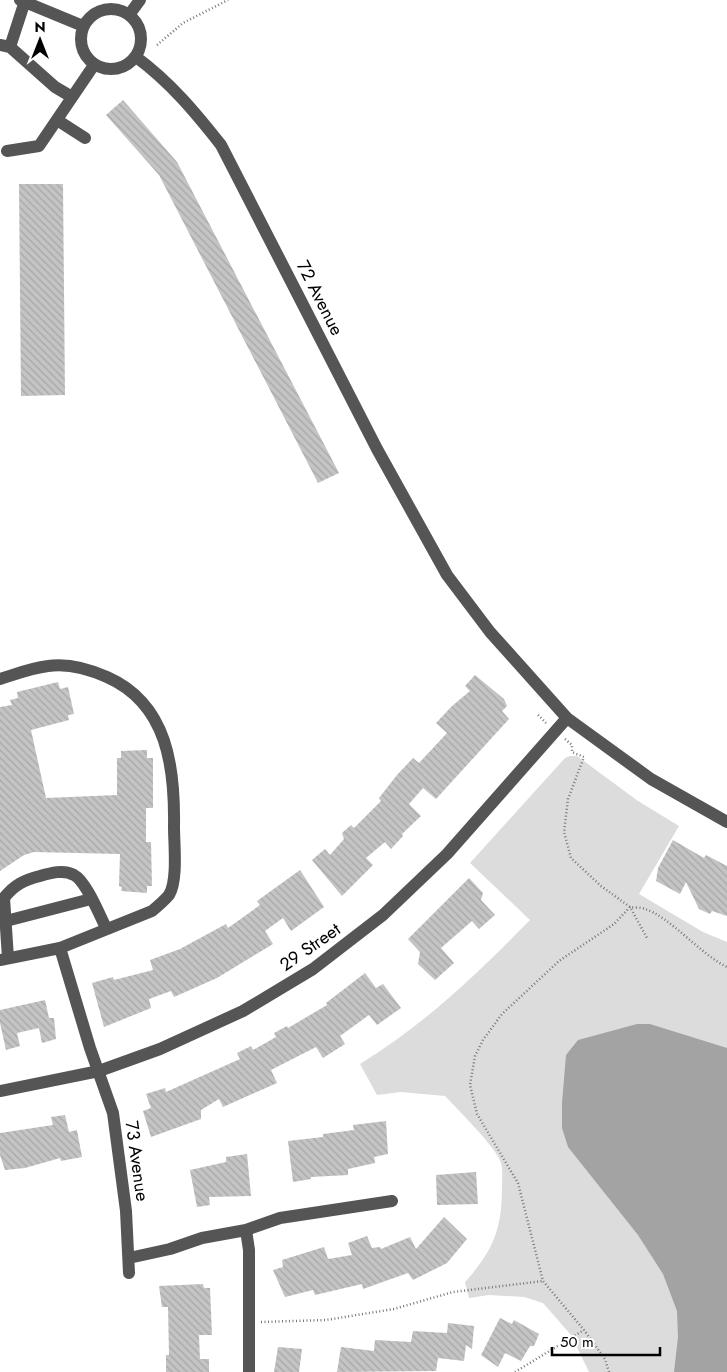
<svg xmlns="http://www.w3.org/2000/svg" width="727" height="1372" font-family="Jost,sans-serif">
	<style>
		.green { fill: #dcdcdc }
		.water { fill: #a3a3a3 }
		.building { fill: url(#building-back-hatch) }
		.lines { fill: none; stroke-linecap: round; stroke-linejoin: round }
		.path { stroke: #777; stroke-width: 2.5; stroke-dasharray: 1 2.5; stroke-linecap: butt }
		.minor { stroke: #555; stroke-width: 12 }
		.labels { text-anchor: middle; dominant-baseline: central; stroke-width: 4; stroke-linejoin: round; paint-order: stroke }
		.street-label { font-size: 18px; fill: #000; stroke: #fff }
	</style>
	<defs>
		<pattern id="building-back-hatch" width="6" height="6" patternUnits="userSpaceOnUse" patternTransform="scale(1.25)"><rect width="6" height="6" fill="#c4c4c4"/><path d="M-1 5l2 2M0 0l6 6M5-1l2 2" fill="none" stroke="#a7a7a7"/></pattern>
	</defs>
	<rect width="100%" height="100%" fill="#fff"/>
	<path class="green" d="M570,756H577L638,801L679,826L639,894L703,932L727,942V1372H589L571,1335L543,1303L524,1297L489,1295L469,1298L465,1282C494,1250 502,1228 502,1186C502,1179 503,1169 501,1163C498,1149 456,1108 445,1096L401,1092L377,1095L360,1064C424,1025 478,973 530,920L470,863L565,758Z"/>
	<path class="water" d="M637,1024H650L727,1048V1372H674L678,1337L677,1311L663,1274L638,1235L568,1147L562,1128V1103L566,1055L578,1040Z"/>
	<path class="building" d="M123,100L177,162L339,473L318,483L159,175L106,115Z
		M19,184H63L65,395L21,396Z
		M475,675L504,699L507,706L502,711L509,719L436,799L423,788L409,804L421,816L402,834L403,836L391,849L385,842L366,858L373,865L342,896L312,860L325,849L330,855L344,839L342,833L351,825L354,828L381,801L379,798L397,775L413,758L419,763L447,733L436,723L452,706L470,691L465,686Z
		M58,682L60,689L68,687L74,714L68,715L69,720L31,730L46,798L117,795V758H121V751L147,750V758H153V808H146V842H151L152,886H147V893L121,891L122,887L119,886L120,854L34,852L24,855L0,871V707L12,705L10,700L18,698L17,692Z
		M673,840L704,858L706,855L727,866V916L712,911L710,914L699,909L686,882L680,894L656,881L658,868Z
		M300,870L324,907L291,931L283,918L265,931L273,944L217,978L174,997L171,991L149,999L151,1008L104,1027L92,983L113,977L114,980L153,970L150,960L180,949L226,924L228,928L260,905L257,901Z
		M469,878L483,893L481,900L495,915L479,929L472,921L441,948L454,963L435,980L418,964L420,952L408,939Z
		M365,973L376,988L383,984L401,1008L377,1025L369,1015L340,1036L345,1044L323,1058L316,1047L271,1070L277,1083L223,1107L219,1099L201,1110V1119L151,1137L143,1111L151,1108L146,1094L165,1088L166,1092L240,1059L237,1053L251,1046L253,1050L276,1037L274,1033L287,1026L288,1028L327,1005L326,1003Z
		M45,1000L49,1018H54L56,1039L42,1043L39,1028L17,1033L20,1046L6,1050L0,1023V1010Z
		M65,1115L69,1132L77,1130L82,1157L61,1161L60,1158L25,1168L5,1170L0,1155V1133L53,1125L51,1117Z
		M386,1121L388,1154L374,1157L375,1163L348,1169V1175L311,1177V1179L293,1182L288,1141L323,1137V1134L354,1130L353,1125Z
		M247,1154L251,1196L209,1197L210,1205L197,1207L190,1170L226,1162V1157Z
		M476,1172L478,1204L437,1205L436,1175Z
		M444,1217L467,1239L447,1263L413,1280L408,1273L363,1289L362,1284L315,1295L313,1290L285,1297L273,1270L283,1267L282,1260L324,1247L328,1259L352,1255L348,1243L367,1236L372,1248L380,1247L381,1249L410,1237L416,1249Z
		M203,1284L204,1288H210L212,1335H199L200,1359H209V1372H166V1355H169L168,1307H162L159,1286Z
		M500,1318L512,1324L514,1320L539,1334L534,1346H530L521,1361L505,1353L498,1367L481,1355Z
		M448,1323L474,1326L472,1349L466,1345L464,1361L438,1358L436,1371L337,1372L341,1347L374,1351L375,1340L411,1342L413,1331L447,1333Z
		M278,1347L302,1349L299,1372H274Z"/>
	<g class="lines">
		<path class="path" d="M157,45L183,23L228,0
			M538,715L546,723
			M565,739L572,745V752L584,757L568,799L564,832L571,858L601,886L630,907L647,938
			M261,1322L326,1320L394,1309L453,1292L543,1281
			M515,1372L584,1330
			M609,1372L605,1359L584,1330L543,1281L518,1183L477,1114L470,1085L475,1056L483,1040L502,1014L559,961L614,924L630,907C634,908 641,907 645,909C669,916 700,954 727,967"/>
		<path class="minor" d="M20,0L83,26
			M81 39a30 30 0 1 1 60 0a30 30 0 1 1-60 0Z
			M129,15L140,0
			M0,45L10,47L55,87L72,97
			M10,47L25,1
			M136,57C170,82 195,112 221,145L377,449L447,575L490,632L567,718L651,779L727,822
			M57,120L85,138
			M7,151L39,146L94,65
			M0,679C16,674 31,668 48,666C68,663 89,669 107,677C168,704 175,768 174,827C174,844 178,881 169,895C164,901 158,906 152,911L60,948L0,960
			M6,921L91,899
			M60,948L90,1048L113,1113L126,1211L129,1273
			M8,958L4,898C14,885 24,880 40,876C50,873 64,869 74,875C86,881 100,916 106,928
			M0,1091L99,1071L160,1049L243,1011L313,969L383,915L447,854L567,718
			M246,1230L249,1250V1372
			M129,1258L170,1249L202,1238L246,1230L280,1218L392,1201"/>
	</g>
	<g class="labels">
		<g class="street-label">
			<text transform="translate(320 298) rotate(63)">72 Avenue</text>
			<text transform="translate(310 947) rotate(-35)">29 Street</text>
			<text transform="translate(137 1161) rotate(82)">73 Avenue</text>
		</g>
	</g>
	<g transform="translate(40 40)" stroke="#ffffff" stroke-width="4" paint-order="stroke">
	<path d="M0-4L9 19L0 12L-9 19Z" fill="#000000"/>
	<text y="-8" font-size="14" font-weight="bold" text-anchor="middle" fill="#000000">N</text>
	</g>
	<path d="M552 1347v8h108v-8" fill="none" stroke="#000000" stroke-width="2.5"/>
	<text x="560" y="1347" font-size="15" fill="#000000" stroke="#ffffff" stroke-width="4" paint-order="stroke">50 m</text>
</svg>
